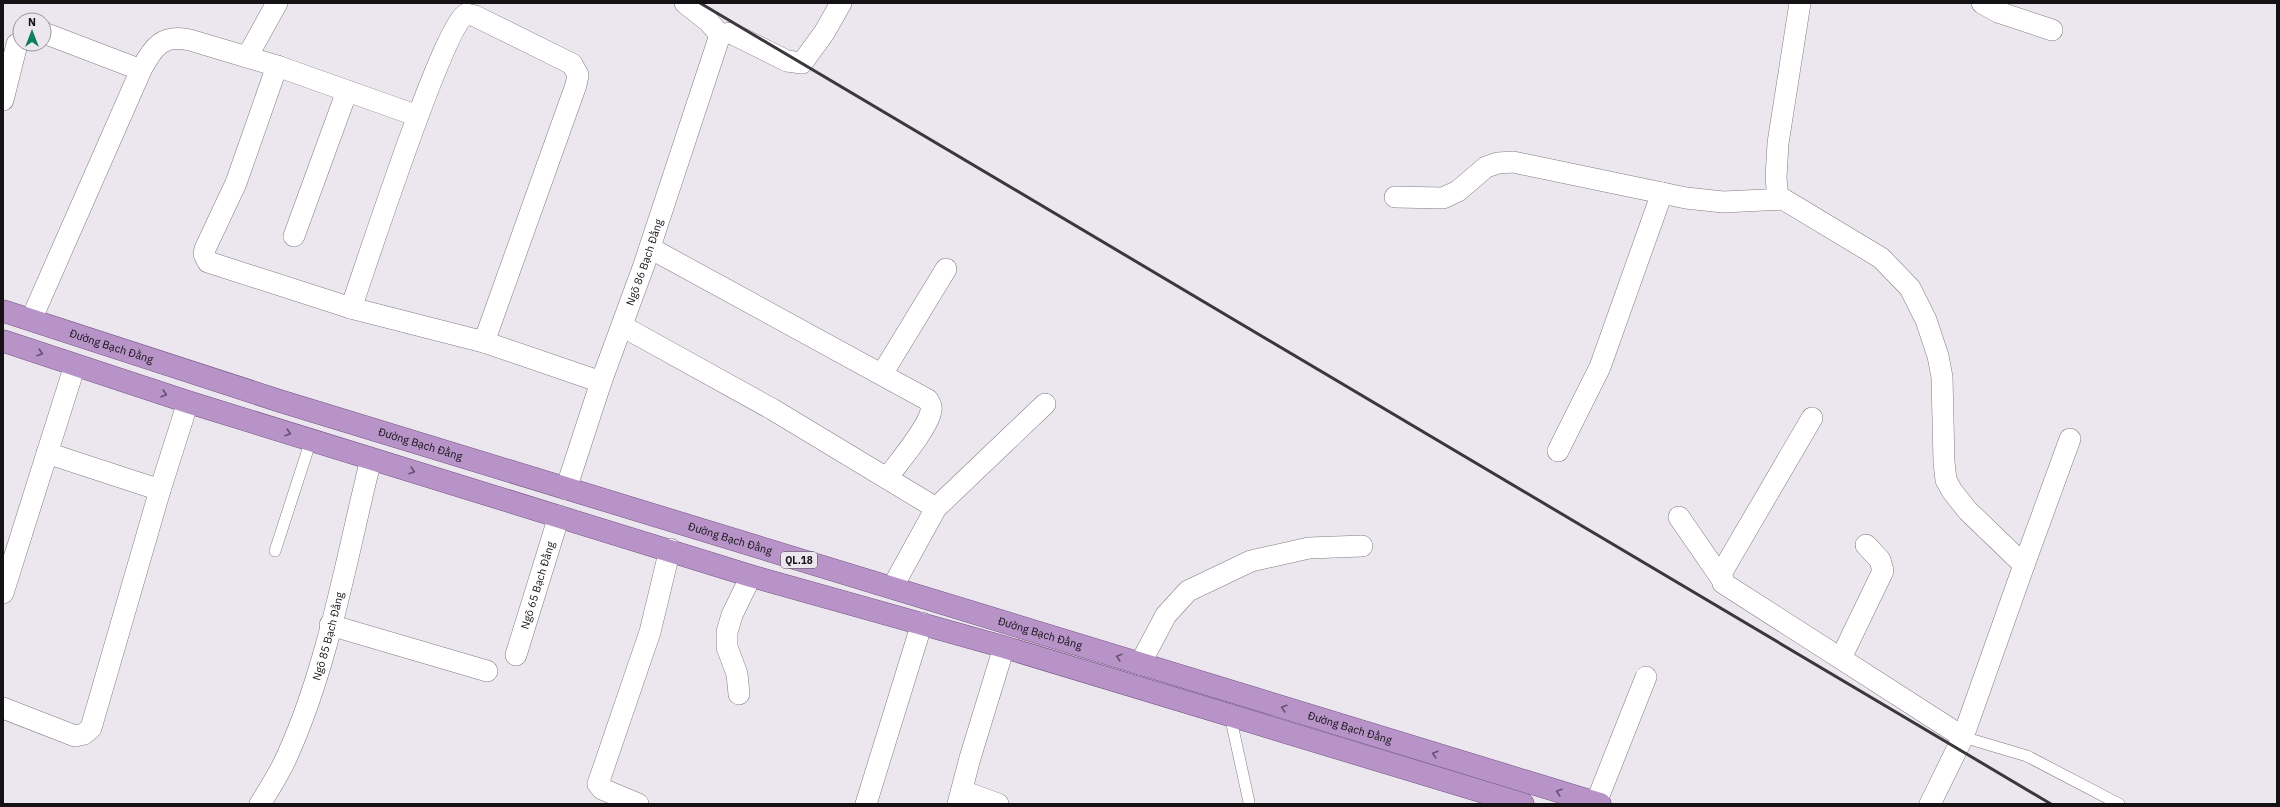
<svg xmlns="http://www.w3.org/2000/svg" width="2280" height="807" font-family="'IBM Plex Sans',sans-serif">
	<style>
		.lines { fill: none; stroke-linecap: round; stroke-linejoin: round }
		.service-casing { stroke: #807c82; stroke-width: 12 }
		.minor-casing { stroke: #807c82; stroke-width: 22 }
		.trunk-casing { stroke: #725480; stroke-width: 23 }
		.service { stroke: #fff; stroke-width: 11 }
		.minor { stroke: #fff; stroke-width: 21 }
		.trunk { stroke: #b793c8; stroke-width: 22 }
		.rail { stroke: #3b383c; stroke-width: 3 }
		.oneway { stroke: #66526e }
		.labels { text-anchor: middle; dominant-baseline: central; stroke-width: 4; stroke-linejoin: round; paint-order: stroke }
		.shield { fill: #ece7ef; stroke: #555256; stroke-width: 1 }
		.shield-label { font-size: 10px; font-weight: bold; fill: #141215 }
		.street-label { font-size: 11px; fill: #141215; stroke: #ece7ef }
	</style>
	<rect width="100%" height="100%" fill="#ece7ef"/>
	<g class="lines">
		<defs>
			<path id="service" d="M275,551L311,440
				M1230,715L1249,802
				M1963,737L2027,756L2119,804"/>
			<g id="minor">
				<path d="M685,3L709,22L720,35"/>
				<path d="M1982,3L1998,12L2052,30"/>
				<path d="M44,33L141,70"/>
				<path d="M720,35L730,33L735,35L787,61L802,63L824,33L841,3"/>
				<path d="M247,57L277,3"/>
				<path d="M277,66L236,183L205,249L204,254L208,262L351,308L484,342L601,382"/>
				<path d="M3,100L17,44"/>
				<path d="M1395,197L1443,198L1458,191L1486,167L1498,163L1513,162L1662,193"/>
				<path d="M1778,199L1776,178L1778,143L1800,3"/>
				<path d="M294,236L347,91"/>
				<path d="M650,248L928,400C930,403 932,407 931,411C928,428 898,463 887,478"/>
				<path d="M351,308C366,266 442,29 466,14L475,16L572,64L578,75L576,85L484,342"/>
				<path d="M31,320L141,70C153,47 162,34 190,40L277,66L418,116"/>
				<path d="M622,326L772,409L936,508"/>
				<path d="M882,374L946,269"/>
				<path d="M1812,418L1722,572L1723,583L1963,737"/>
				<path d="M1558,451L1600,367L1662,193L1686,198L1723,202L1783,199L1881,258L1910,288L1926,320L1938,356L1942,377L1944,462L1946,480L1952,491L1968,511L2024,565L1963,737L1930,804"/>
				<path d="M47,453L160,490"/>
				<path id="s1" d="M566,489L601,382L644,265L720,35"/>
				<path d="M1679,517L1721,578"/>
				<path d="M2024,565L2070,439"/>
				<path d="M892,588L936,508L1045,404"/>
				<path d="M3,593L75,365"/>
				<path d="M330,625L487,671"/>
				<path id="s2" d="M516,655L559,516"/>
				<path d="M1841,658L1883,571L1880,560L1866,545"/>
				<path d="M1140,664L1166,615L1188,591L1251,561L1309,548L1362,546"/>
				<path d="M739,694L737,674L727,647V632L732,615L751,576"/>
				<path d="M3,708L75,736L84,734L91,728L160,490L188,402"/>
				<path d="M962,791L998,804"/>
				<path d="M1596,803L1646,677"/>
				<path id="s3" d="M260,804C270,788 281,771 288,754C329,663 347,555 371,459"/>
				<path d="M638,804L602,789L598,784L650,632L670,549"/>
				<path d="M866,804L922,623"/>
				<path d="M958,804L970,758L1004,647"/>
			</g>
			<g id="trunk">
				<path id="s4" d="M3,311L280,401L1600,804"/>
				<path d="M3,341L188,402L751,576L1004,647L1523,804"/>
			</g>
		</defs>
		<use href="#service" class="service-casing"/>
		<use href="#minor" class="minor-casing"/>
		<use href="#trunk" class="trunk-casing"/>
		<use href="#service" class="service"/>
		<use href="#minor" class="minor"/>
		<use href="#trunk" class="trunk"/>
		<path class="rail" d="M700,3L2051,804"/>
	</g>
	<defs><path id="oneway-chevron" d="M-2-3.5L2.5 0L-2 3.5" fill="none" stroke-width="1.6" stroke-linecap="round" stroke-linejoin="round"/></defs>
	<g class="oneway">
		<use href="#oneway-chevron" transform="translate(40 353) rotate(18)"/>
		<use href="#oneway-chevron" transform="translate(164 394) rotate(18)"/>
		<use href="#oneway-chevron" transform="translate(288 433) rotate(17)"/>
		<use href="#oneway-chevron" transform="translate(412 471) rotate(17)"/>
		<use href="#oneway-chevron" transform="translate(1119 657) rotate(-163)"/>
		<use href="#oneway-chevron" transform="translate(1284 708) rotate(-163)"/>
		<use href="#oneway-chevron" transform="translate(1435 754) rotate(-163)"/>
		<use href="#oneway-chevron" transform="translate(1559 792) rotate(-163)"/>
	</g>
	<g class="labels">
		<rect class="shield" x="781" y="552" width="36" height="16" rx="3"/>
		<g class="shield-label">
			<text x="799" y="560">QL.18</text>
		</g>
		<g class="street-label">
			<text stroke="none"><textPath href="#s1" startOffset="240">Ngõ 86 Bạch Đằng</textPath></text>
			<text stroke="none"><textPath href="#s4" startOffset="114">Đường Bạch Đằng</textPath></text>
			<text stroke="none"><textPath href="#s4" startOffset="438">Đường Bạch Đằng</textPath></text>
			<text stroke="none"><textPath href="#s4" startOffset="762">Đường Bạch Đằng</textPath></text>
			<text stroke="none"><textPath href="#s2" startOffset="73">Ngõ 65 Bạch Đằng</textPath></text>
			<text stroke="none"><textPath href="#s4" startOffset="1086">Đường Bạch Đằng</textPath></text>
			<text stroke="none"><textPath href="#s3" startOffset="182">Ngõ 85 Bạch Đằng</textPath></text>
			<text stroke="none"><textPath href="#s4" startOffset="1410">Đường Bạch Đằng</textPath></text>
		</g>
	</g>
	<rect width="2280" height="807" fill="none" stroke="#141215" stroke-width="8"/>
	<g transform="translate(32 32)"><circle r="19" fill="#ece7ef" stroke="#969298"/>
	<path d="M0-3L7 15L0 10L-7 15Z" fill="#117f5b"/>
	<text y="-6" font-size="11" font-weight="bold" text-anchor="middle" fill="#141215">N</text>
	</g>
</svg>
